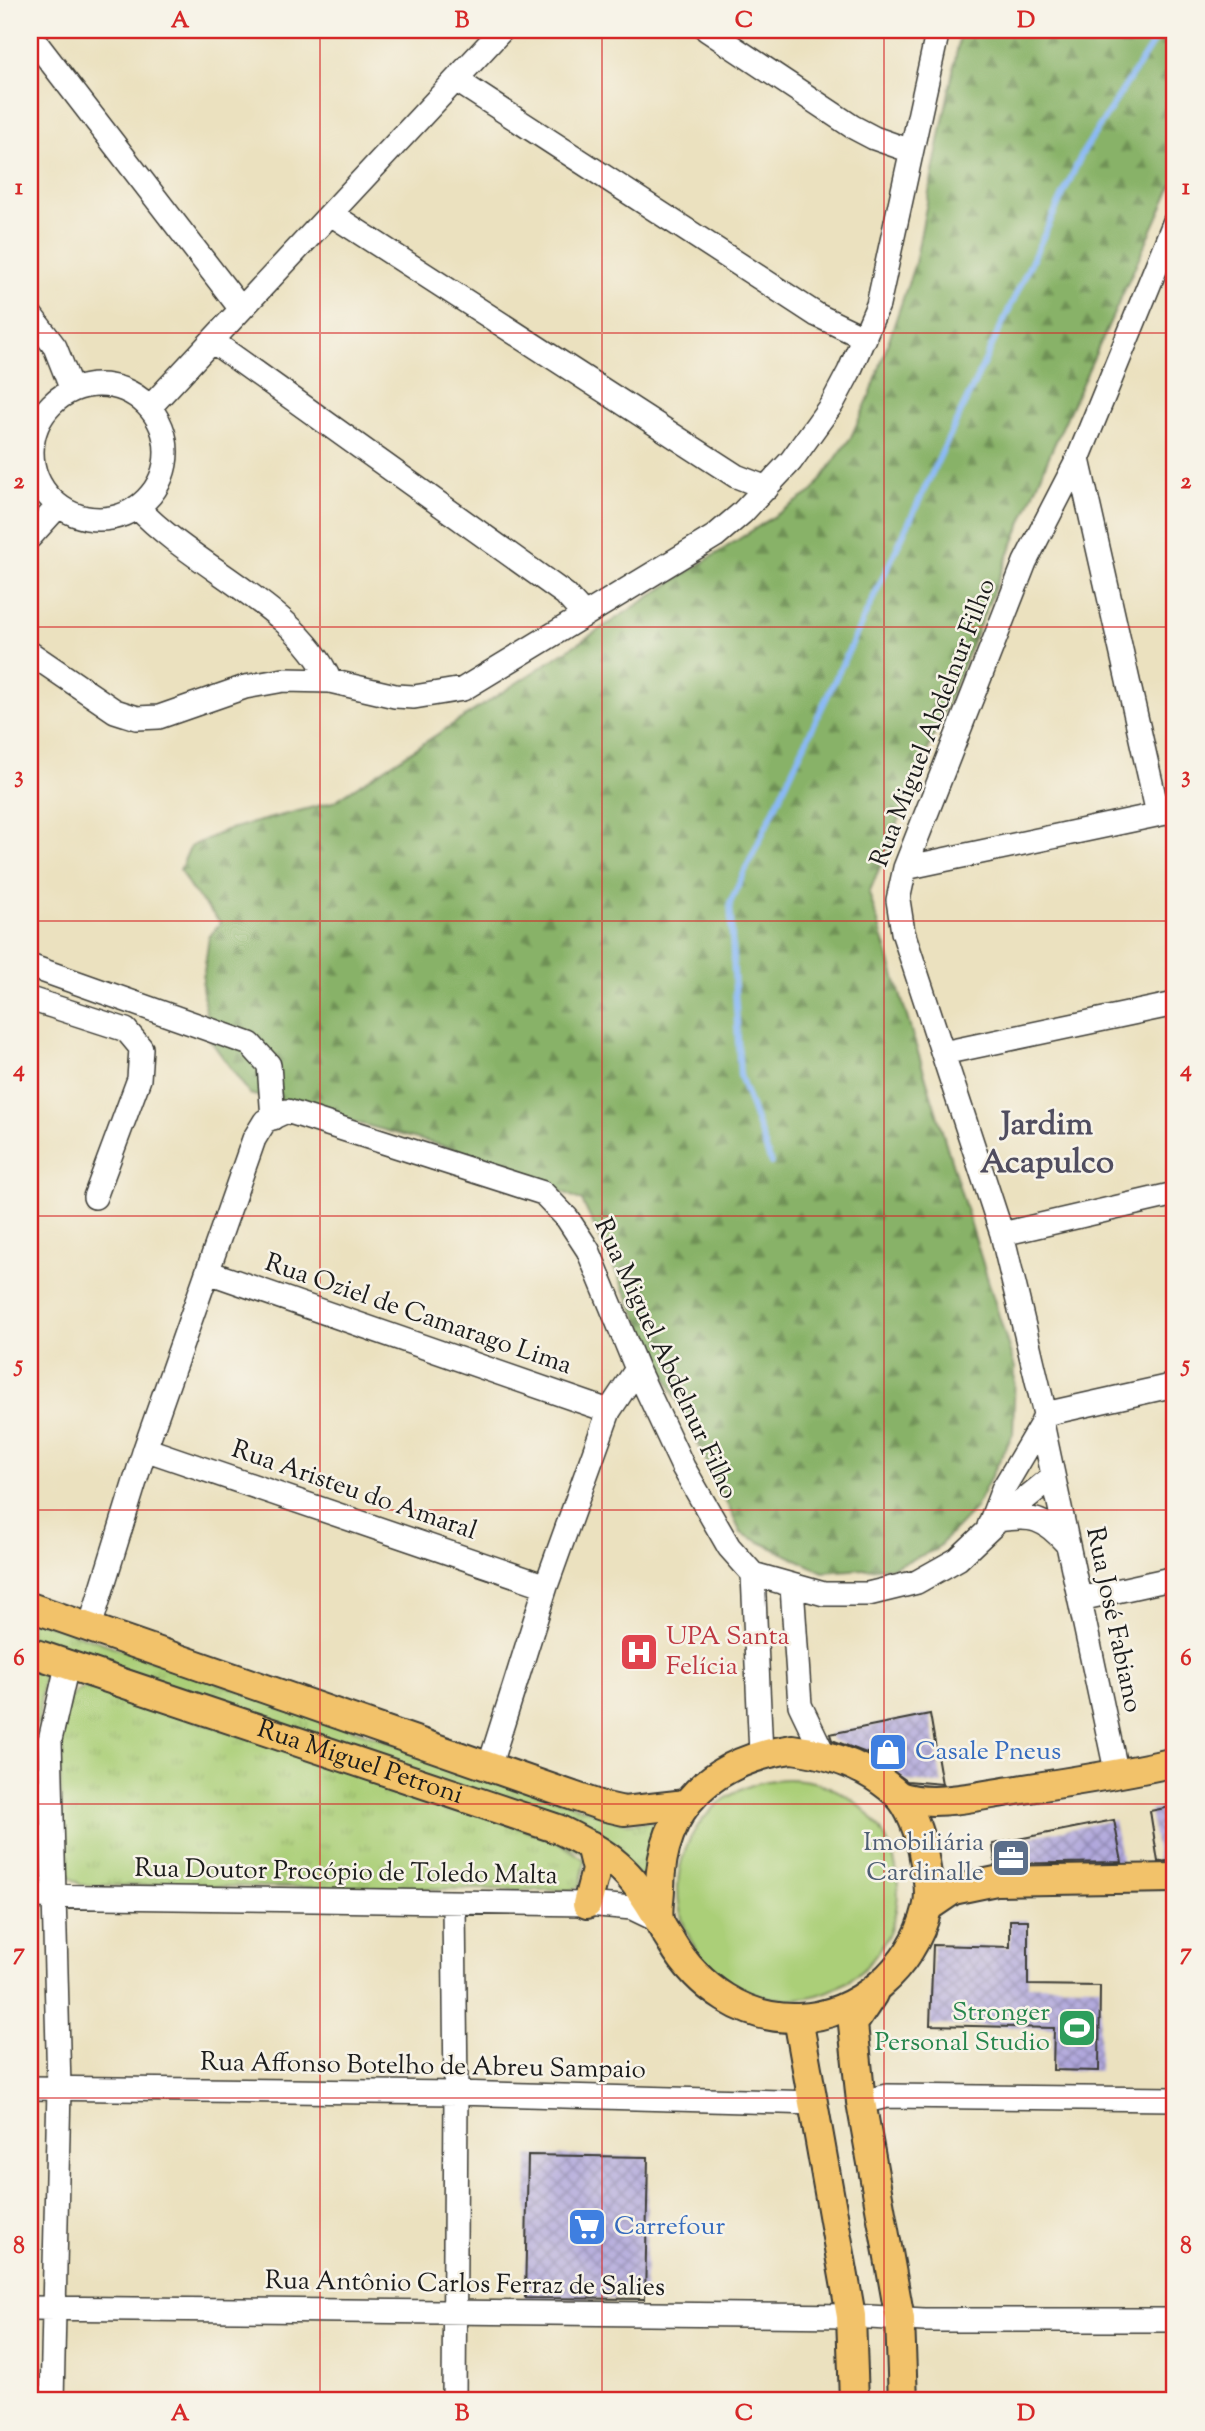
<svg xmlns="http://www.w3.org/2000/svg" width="1205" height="2431" font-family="'Sorts Mill Goudy',serif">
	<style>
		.green { fill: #abcf78; stroke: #64764a; stroke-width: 2 }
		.forest { fill: url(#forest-firs); stroke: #526742; stroke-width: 2 }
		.park { fill: url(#park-tufts); stroke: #64764a; stroke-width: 2 }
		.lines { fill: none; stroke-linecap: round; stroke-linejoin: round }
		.stream { stroke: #8ab9f5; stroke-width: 6 }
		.building { fill: url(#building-cross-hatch) }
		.minor-casing { stroke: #3b3a34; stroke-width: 26 }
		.major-casing { stroke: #3b3a34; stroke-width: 32 }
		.minor { stroke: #fff; stroke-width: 23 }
		.major { stroke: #f2c26a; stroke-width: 28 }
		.grid { fill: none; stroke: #d62828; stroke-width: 2; stroke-opacity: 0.55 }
		.labels { text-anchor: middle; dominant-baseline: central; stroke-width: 5; stroke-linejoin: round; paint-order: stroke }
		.street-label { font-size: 26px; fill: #1c1c1c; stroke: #f7f3e8 }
		.health-label { font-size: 26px; fill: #be3a42; stroke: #f7f3e8; text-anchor: start }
		.shop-label { font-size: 26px; fill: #366cbe; stroke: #f7f3e8; text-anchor: start }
		.service-label { font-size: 26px; fill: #4e5e75; stroke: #f7f3e8; text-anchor: end }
		.leisure-label { font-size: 26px; fill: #27864d; stroke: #f7f3e8; text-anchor: end }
		.district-label { font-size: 33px; font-weight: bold; fill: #504d5f; stroke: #f7f3e8 }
		.neatline { fill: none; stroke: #d62828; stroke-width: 2.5 }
		.grid-label { font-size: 23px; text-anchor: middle; font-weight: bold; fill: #d62828 }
	</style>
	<defs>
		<pattern id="forest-firs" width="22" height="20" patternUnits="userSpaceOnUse" patternTransform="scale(1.75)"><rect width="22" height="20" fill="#88b268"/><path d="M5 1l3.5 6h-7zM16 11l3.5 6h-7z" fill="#6e9055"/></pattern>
		<pattern id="park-tufts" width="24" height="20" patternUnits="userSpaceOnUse" patternTransform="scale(1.75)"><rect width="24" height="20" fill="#abcf78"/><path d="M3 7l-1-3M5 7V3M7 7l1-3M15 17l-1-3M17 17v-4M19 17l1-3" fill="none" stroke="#93b167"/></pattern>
		<pattern id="building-cross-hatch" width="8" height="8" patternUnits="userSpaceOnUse" patternTransform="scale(1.75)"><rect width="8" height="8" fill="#b0a7dc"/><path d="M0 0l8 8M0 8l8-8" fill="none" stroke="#8e87b2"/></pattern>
	</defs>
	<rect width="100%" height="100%" fill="#f7f3e8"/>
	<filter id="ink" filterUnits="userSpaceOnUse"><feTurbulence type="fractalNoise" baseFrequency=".0143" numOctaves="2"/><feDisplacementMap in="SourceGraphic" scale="14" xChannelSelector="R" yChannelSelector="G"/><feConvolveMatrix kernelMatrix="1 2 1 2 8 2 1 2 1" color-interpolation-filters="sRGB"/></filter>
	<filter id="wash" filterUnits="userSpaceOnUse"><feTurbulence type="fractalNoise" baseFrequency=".00686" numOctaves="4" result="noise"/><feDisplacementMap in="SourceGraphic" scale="28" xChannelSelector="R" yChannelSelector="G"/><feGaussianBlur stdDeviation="1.57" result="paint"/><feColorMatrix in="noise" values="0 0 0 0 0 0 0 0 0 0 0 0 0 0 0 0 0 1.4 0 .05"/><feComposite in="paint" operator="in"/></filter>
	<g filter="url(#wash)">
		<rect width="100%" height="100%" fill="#ebe1bf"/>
		<path class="green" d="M678 1889a110 110 0 1 1 220 0a110 110 0 1 1-220 0Z"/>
		<path class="forest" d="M961,30H1175V179L1050,454L869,893L1015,1368L1013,1434L974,1510L935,1550L893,1567L823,1572L741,1533L582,1201L499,1161L250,1094L210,1040L202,986L209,937L221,923L190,888L180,870L190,847L226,830L333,802L813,491L851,437L871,393L915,263Z"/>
		<path class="park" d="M30,1618L628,1824L654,1822L645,1865L646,1880L635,1872L30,1641Z
			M30,1665L35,1667L43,1678L38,1723L30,1730Z
			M93,1687L552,1838L585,1860L580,1886L570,1890L81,1885L70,1877L65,1864C64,1830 49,1711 77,1691C81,1688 89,1688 93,1687Z"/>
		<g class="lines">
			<path class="stream" d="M771,1163L740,1075L730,903L1083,152L1161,30"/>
		</g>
		<g id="blocks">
			<path class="building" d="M930,1714L942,1784L907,1781L869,1754L832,1740L830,1734Z
				M1175,1806V1860L1158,1862L1150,1811Z
				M1114,1820L1122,1862L995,1864L993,1844Z
				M1010,1920H1028V1985L1100,1986L1099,2071L1053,2070L1054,2028L930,2025L933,1945L1010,1947Z
				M528,2155L648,2157L645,2299L525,2298Z"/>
		</g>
	</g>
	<g filter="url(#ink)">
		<use href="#blocks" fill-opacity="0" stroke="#3b3a34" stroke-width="2"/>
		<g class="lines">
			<defs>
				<path id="minor" d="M707,30L853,127L874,138L911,151
					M30,35L241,309
					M456,80L817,315L865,338
					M331,214L736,476L767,488
					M30,314L55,347L72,390
					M212,341L565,594L584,615
					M32 452a67 67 0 1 1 134 0a67 67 0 1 1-134 0Z
					M150,407L502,30
					M1078,459L1158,814
					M137,507C193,567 299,608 330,681
					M30,537L58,506
					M30,653L115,711L137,718L159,717L245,687L284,680L330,681L395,696L414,697L463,689L715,536L742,513L791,461L832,404L849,372L878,305L938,30
					M905,868L1175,811
					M30,966L250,1044L269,1065L273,1118
					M30,999L126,1030L141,1048L139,1079L95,1197
					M943,1053L1175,1004
					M1002,1234L1175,1194
					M208,1272L609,1411
					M1045,1414L1175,1385
					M145,1449L546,1586
					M999,1520C1032,1515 1044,1518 1066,1543
					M989,1526L1003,1489L1042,1423
					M753,1574L761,1754
					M792,1587L800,1705L823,1753
					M1080,1599L1175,1578
					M90,1627L145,1449L254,1139L265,1121L287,1111L543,1193L567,1218L588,1250L637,1369L683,1467L729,1547L753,1574L824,1594H868L917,1582L958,1559L999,1520L1052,1477
					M489,1767L546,1586L609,1411L637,1369
					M1117,1775L1042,1423L1045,1414L1002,1234L903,932L898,900L905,868L1025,562L1078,459L1175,221
					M30,1896L587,1904L632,1908L659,1921
					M454,1904L456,2093L454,2401
					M30,2088L456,2093L815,2103
					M861,2102L887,2096L1175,2099
					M30,2308L851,2316L924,2320H1175
					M52,2401L59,2088L50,1740L67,1666"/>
				<g id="major">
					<path d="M30,1607L602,1806L624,1811L686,1804"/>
					<path id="s1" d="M30,1652L558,1829C611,1855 630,1868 659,1920"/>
					<path d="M792,1749C831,1754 867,1766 897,1794C910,1806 920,1835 923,1852C926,1870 932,1891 927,1909C913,1967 858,2016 798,2018C745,2020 698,1987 672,1943C668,1936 661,1927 659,1920C657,1910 660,1898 660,1888C661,1806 714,1760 792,1749Z"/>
					<path d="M899,1796C935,1808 980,1795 1017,1790C1070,1782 1123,1774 1175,1762"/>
					<path d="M587,1904L596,1870L590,1845"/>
					<path d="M928,1907L953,1890L996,1881L1175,1878"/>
					<path d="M873,1994L853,2024L861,2102L900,2319L903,2401"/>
					<path d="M798,2018L851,2316L854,2401"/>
				</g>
			</defs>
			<use href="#minor" class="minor-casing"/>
			<use href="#major" class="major-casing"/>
			<use href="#minor" class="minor"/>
			<use href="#major" class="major"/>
		</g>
	</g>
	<path class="grid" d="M320,30V2401M602,30V2401M884,30V2401M30,333H1175M30,627H1175M30,921H1175M30,1216H1175M30,1510H1175M30,1804H1175M30,2098H1175"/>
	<defs>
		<symbol id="hospital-square" viewBox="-11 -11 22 22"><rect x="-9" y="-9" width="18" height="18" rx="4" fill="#e0444e" stroke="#f7f3e8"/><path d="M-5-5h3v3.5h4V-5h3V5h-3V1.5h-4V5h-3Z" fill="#fff"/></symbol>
		<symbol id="shop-square" viewBox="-11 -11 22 22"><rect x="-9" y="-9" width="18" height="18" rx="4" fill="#3f7fe0" stroke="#f7f3e8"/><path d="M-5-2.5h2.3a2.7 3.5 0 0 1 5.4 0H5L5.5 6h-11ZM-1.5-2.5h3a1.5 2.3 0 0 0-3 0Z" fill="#fff"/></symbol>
		<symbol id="office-square" viewBox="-11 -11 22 22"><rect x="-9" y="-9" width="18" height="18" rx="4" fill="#5c6f8a" stroke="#f7f3e8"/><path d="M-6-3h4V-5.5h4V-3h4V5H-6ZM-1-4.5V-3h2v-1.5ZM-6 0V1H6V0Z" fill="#fff"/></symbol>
		<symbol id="stadium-square" viewBox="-11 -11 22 22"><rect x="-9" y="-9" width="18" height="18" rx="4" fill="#2e9e5b" stroke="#f7f3e8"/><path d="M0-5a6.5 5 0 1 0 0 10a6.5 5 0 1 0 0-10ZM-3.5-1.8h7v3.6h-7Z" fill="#fff"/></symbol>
		<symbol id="supermarket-square" viewBox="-11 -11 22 22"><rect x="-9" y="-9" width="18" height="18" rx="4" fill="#3f7fe0" stroke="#f7f3e8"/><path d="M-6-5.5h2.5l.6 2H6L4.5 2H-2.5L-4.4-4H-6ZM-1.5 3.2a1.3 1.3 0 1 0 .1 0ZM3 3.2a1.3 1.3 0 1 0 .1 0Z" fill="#fff"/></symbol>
	</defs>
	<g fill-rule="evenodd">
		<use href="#hospital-square" x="617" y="1630" width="44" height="44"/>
		<use href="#shop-square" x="866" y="1730" width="44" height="44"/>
		<use href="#office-square" x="989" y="1836" width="44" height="44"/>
		<use href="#stadium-square" x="1055" y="2006" width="44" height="44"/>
		<use href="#supermarket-square" x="565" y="2205" width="44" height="44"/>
	</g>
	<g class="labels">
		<g class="street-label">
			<text transform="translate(934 723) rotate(-69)">Rua Miguel Abdelnur Filho</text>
			<text transform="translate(418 1315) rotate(19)">Rua Oziel de Camarago Lima</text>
			<text transform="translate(665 1359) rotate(65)">Rua Miguel Abdelnur Filho</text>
			<text transform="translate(354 1491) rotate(19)">Rua Aristeu do Amaral</text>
			<text transform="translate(1113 1620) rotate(78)">Rua José Fabiano</text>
			<text stroke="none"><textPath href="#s1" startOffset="348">Rua Miguel Petroni</textPath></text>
			<text transform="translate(346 1873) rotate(1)">Rua Doutor Procópio de Toledo Malta</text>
			<text transform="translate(423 2067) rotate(1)">Rua Affonso Botelho de Abreu Sampaio</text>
			<text transform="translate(465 2285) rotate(1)">Rua Antônio Carlos Ferraz de Salies</text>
		</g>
		<g class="health-label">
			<text x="666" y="1637">UPA Santa<tspan x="666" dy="30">Felícia</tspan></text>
		</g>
		<g class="shop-label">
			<text x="915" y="1752">Casale Pneus</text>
			<text x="614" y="2227">Carrefour</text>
		</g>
		<g class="service-label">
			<text x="984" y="1843">Imobiliária<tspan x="984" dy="30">Cardinalle</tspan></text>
		</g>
		<g class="leisure-label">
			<text x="1050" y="2013">Stronger<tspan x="1050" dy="30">Personal Studio</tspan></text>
		</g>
		<g class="district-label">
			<text x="1047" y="1126">Jardim<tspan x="1047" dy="38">Acapulco</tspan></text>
		</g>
	</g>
	<rect width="1205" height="2431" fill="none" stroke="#f7f3e8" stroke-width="77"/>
	<rect x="38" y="38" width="1128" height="2354" class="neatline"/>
	<g class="grid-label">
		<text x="180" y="27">A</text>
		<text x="462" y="27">B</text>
		<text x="744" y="27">C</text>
		<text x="1026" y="27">D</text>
		<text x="19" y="194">1</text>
		<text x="1186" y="194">1</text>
		<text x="19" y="488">2</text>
		<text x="1186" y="488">2</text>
		<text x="19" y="782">3</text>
		<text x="1186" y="782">3</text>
		<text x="19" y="1076">4</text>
		<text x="1186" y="1076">4</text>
		<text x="19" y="1371">5</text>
		<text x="1186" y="1371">5</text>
		<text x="19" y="1665">6</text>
		<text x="1186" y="1665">6</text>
		<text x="19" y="1959">7</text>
		<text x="1186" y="1959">7</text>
		<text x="19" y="2253">8</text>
		<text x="1186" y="2253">8</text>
		<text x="180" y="2420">A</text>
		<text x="462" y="2420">B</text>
		<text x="744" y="2420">C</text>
		<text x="1026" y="2420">D</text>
	</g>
</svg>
